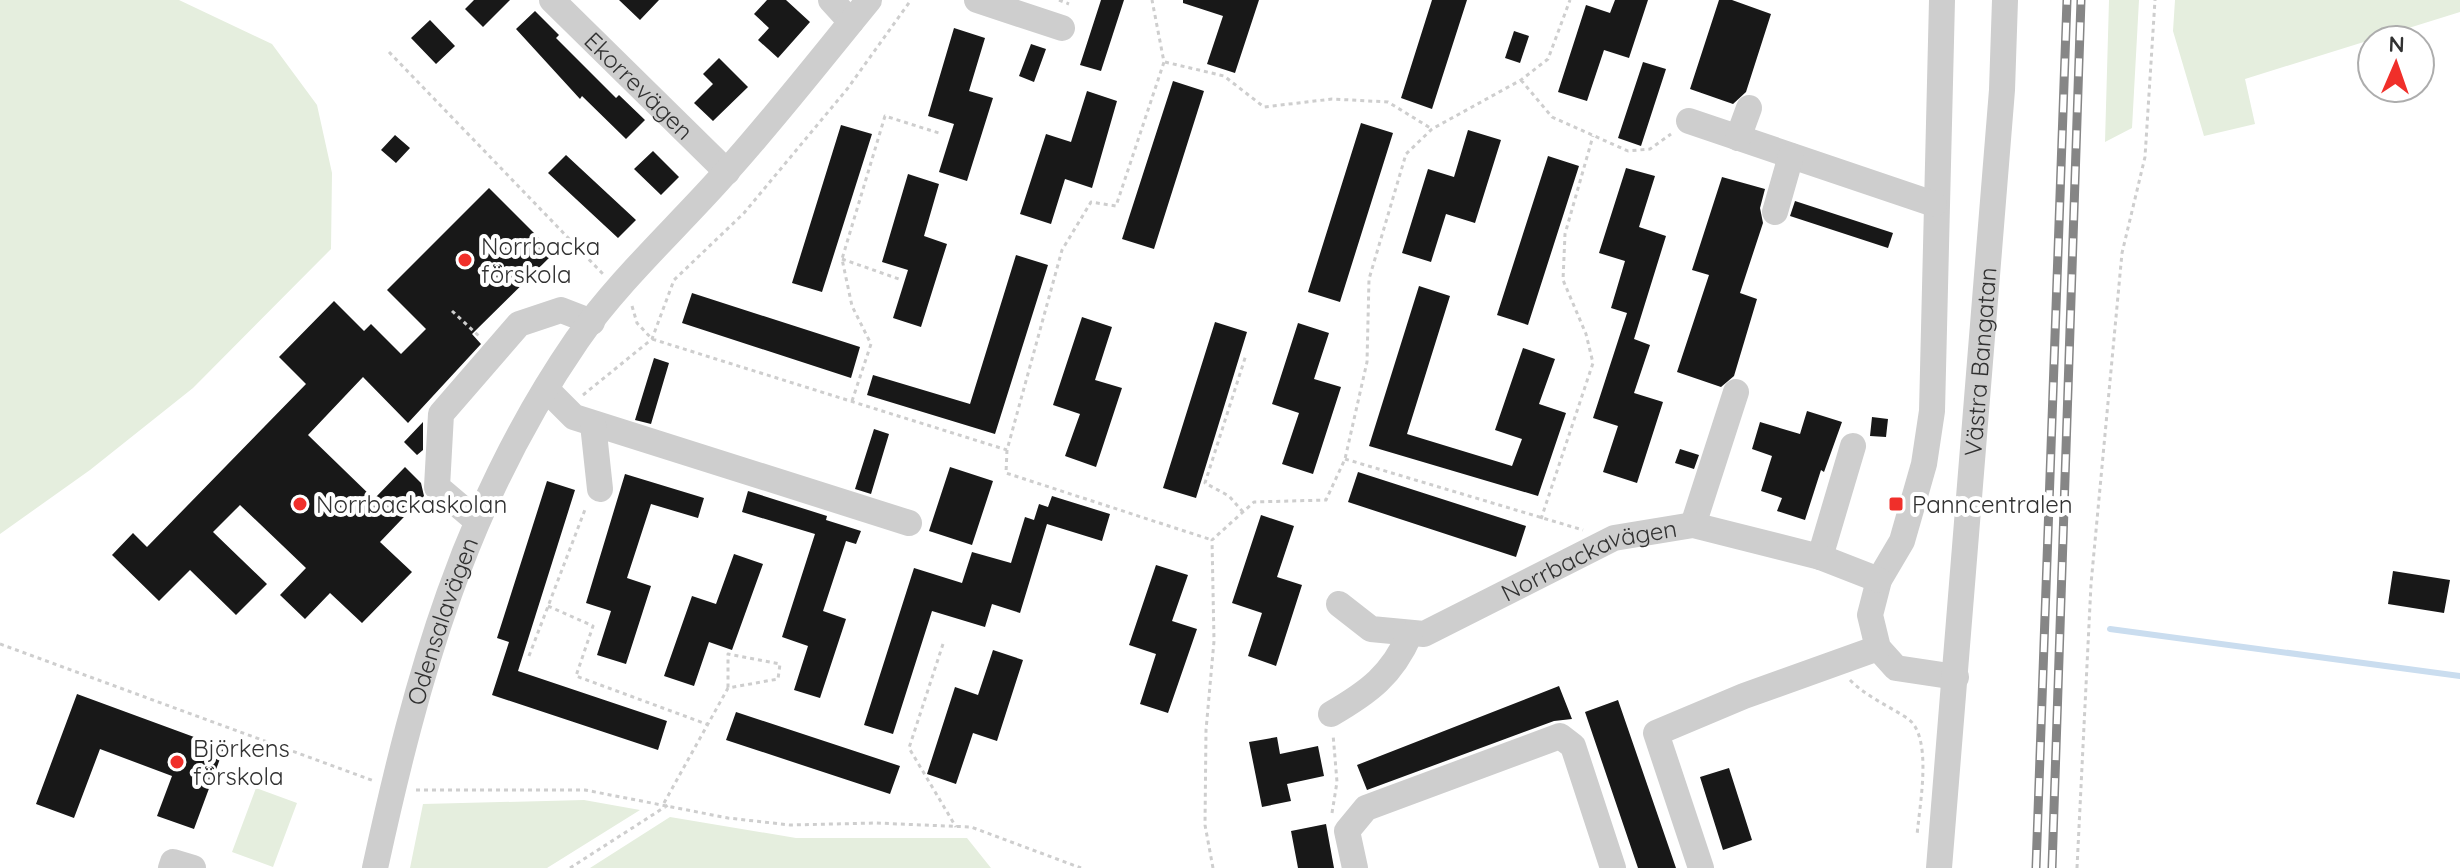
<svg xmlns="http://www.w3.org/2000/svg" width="2460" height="868" font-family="Quicksand,sans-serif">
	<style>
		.green { fill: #e5eede }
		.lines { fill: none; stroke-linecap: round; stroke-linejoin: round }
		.stream { stroke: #caddef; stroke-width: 6 }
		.building { fill: #181818 }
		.path { stroke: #cecece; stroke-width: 3; stroke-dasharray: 4 4; stroke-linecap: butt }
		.minor { stroke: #cecece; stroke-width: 26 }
		.rail-casing { stroke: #868686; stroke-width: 9 }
		.rail { stroke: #fff; stroke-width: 6; stroke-dasharray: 18; stroke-linecap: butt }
		.poi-dot { fill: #f02f2a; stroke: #fff; stroke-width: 3 }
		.labels { text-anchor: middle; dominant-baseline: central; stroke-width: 8; stroke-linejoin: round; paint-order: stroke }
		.street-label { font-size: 24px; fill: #313131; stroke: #fff }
		.poi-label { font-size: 24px; fill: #313131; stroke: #fff; text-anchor: start }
	</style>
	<rect width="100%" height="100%" fill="#fff"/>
	<path class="green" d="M0,0H179L272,44L317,105L332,173L331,249L193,388L90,470L0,534Z
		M2109,0H2139L2132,128L2105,142Z
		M2175,0H2460V12L2245,79L2255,124L2204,136L2173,31Z
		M256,788L297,803L273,867L232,852Z
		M584,800L640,810L547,868H410L423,804Z
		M670,817L796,838H967L991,868H590Z"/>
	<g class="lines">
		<path class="stream" d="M2110,629L2460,676"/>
	</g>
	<path class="building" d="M474,0H510L483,27L465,9Z
		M619,0H659L640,20Z
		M767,0H786L810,22L778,58L758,40L769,28L754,14Z
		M1101,0H1124L1101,71L1080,65Z
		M1183,0H1259L1235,73L1207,64L1223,16L1183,3Z
		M1432,0H1467L1432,109L1401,98Z
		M1615,0H1648L1629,58L1604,50L1587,101L1558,92L1586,5L1610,13Z
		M1719,0H1732L1771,14L1746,92L1733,104L1690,89Z
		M535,11L559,35L556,38L616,98L619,95L645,120L626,139L582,96L580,99L516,29Z
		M430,20L455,46L436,64L411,38Z
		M954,28L985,38L969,91L993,98L967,181L939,172L954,124L928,116Z
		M1514,31L1529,36L1520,63L1505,58Z
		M1031,44L1046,49L1034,82L1019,76Z
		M719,58L748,87L713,121L694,103L713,84L703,74Z
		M1643,62L1666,69L1641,146L1618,138Z
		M1173,81L1204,91L1154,249L1122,239Z
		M1087,91L1117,101L1092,188L1065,179L1051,224L1020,214L1046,134L1071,142Z
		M1361,123L1393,133L1340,302L1308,292Z
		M841,125L872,134L822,292L792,283Z
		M1468,130L1501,140L1475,223L1446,214L1431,262L1402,253L1428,169L1454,177Z
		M395,135L410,148L396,163L381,150Z
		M653,151L679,177L661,195L634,169Z
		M566,155L636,220L618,238L548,173Z
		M1548,156L1579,166L1528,325L1497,315Z
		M1626,168L1655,176L1639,227L1666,236L1634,339L1650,345L1634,393L1663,402L1637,483L1603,472L1618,426L1593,418L1627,313L1611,308L1625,261L1599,253Z
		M908,174L939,184L924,236L947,244L921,327L893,318L908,270L882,262Z
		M1722,177L1765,189L1760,208L1763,223L1740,293L1757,299L1734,376L1721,387L1677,372L1709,275L1692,270Z
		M489,188L554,253L472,334L481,344L408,423L363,377L308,435L374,499L405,467L421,483L424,496L380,542L412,572L362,623L330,593L305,619L280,595L306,568L240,505L213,532L267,584L236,615L190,570L159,601L112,555L133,533L147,547L306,384L279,357L334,301L364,331L371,324L401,354L426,329L387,290Z
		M1795,201L1893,233L1888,248L1790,216Z
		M1016,255L1048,265L995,434L867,395L873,375L970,404Z
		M1419,286L1450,296L1407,434L1512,466L1522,439L1495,430L1523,348L1555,359L1539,404L1566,413L1538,496L1369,446Z
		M692,293L860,347L851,378L682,323Z
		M1082,317L1112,327L1095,380L1122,388L1096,467L1065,456L1080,414L1053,405Z
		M1215,322L1247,332L1196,498L1163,488Z
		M1298,323L1329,333L1314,379L1341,387L1313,474L1282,464L1299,413L1272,404Z
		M654,358L669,363L651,424L635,420Z
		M1807,411L1842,422L1824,472L1821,470L1805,520L1777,511L1782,498L1761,491L1772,456L1752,449L1760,422L1800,434Z
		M1872,417L1888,419L1886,437L1870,436Z
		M423,422V450L417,455L404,442Z
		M874,429L889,434L871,494L855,489Z
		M1680,449L1699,455L1694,469L1675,463Z
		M950,467L993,481L972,545L929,531Z
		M1358,472L1526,526L1516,557L1348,502Z
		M625,474L704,498L698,518L651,504L627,578L651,586L626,664L597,655L611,611L586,603Z
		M547,481L575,490L518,671L667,721L658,750L492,695L509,642L497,638Z
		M748,491L827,516L826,520L861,531L856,544L846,541L823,611L846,619L820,698L794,690L808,646L782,637L815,534L742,512Z
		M1052,496L1110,514L1102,541L1047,524L1020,613L992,604L985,627L932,611L893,734L864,725L914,568L962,583L972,552L1011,563L1025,517L1034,520L1039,504L1048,507Z
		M1261,515L1294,526L1277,577L1302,585L1276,666L1248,656L1262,613L1232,603Z
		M734,554L763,564L732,650L709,642L694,686L664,676L692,596L716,604Z
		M1156,565L1188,575L1172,621L1197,629L1168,713L1140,704L1156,654L1129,645Z
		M2393,571L2450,580L2444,613L2388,604Z
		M993,650L1023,660L997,741L973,733L956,784L927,774L955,687L978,695Z
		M1559,686L1572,719L1554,721L1367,790L1357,765Z
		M77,694L224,748L194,829L157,816L172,776L100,749L74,818L36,804Z
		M1618,700L1676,868H1638L1585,712Z
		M736,712L900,766L890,794L726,740Z
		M1277,737L1280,754L1318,746L1324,776L1287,784L1291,801L1262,807L1249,742Z
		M1729,768L1752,840L1723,850L1700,777Z
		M1326,824L1334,868H1298L1291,831Z"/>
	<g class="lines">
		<path class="path" d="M1059,0L1069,4
			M389,52L603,274
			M1165,62L1224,76L1264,107L1332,99L1388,102L1432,129
			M1521,80L1552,117L1628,151L1650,149L1671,134
			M842,259L899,279
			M632,306L637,323L652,339L1007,450L1062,250L1091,202L1116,206L1164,62L1152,0
			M452,311L480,337
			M583,395L652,339L674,280L744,213L848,88L911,0
			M852,401L871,344L852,306L842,259L885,116L942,134
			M1007,450L1006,473L1212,540
			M1345,459L1583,530
			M1243,512L1229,496L1205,483L1246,355
			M1541,519L1593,363L1586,334L1563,280L1565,234L1593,136
			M548,606L593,626L576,676L709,725
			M0,644L374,781
			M943,644L909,748L956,827
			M529,656L586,507
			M1850,680C1867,697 1887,705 1907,718C1934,736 1919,807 1917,836
			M416,790H585L728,818L790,825L876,823L971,827L1081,868
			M664,803L728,688L778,679L780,664L728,654V688
			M1332,813L1337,782L1333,734
			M570,868L668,805
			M1213,868L1205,825L1206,730L1214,641L1212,540L1254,502L1326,500L1345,459L1367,362L1369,279L1406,154L1432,129L1521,80L1548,59L1570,0
			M2077,868L2091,584L2122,253L2145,157L2155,0"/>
		<g class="minor">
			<path id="s1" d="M552,0L727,172"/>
			<path d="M831,0L851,22"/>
			<path d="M977,0L1062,28"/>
			<path d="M1942,0L1932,411L1924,464L1902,541L1879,580L1870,615L1878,648L1896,668L1956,677"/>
			<path d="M1689,121L1934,204"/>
			<path d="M1738,138L1749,108"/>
			<path d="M1775,212L1791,156"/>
			<path d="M546,389L574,417L909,523"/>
			<path d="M593,424L600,489"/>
			<path d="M476,520L437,487L441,414L519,324L561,310L592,322"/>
			<path d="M1693,525L1736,392"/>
			<path d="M1820,557L1853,446"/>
			<path id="s2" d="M1339,604L1371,629L1424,634L1614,538L1693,525L1820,557L1879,580"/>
			<path d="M1331,714C1369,692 1392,675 1410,634"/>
			<path d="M171,868L173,862L193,868"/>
			<path id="s3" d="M375,868C417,676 464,504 577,340C617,283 671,233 718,181C771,123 819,61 869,0"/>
			<path d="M1355,868L1347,831L1366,808L1560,736L1573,746L1613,868"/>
			<path d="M1701,868L1656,733L1744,696L1878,648"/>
			<path id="s4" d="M1939,868L2002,90L2005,0"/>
		</g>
		<defs>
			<path id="rail" d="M2036,868L2067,0
				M2052,868L2081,0"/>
		</defs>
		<use href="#rail" class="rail-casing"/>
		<use href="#rail" class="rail"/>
	</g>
	<g class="poi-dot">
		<circle cx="465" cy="260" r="8"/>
		<circle cx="300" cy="504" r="8"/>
		<rect x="1888" y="496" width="16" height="16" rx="4"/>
		<circle cx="177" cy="762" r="8"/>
	</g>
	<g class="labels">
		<g class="street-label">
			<text stroke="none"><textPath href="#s1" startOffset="122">Ekorrevägen</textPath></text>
			<text stroke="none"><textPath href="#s4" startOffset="508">Västra Bangatan</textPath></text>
			<text stroke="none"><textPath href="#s2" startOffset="276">Norrbackavägen</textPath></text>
			<text stroke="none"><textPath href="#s3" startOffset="256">Odensalavägen</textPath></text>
		</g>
		<g class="poi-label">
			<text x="481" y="246">Norrbacka<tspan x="481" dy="28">förskola</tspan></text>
			<text x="316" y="504">Norrbackaskolan</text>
			<text x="1912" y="504">Panncentralen</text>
			<text x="193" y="748">Björkens<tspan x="193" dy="28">förskola</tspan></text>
		</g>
	</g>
	<g transform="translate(2396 64) rotate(2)"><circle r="38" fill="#ffffff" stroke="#adadad" stroke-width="2"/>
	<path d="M0-6L14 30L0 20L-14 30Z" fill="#f02f2a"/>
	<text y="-12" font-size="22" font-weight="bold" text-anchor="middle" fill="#313131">N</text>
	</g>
</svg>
